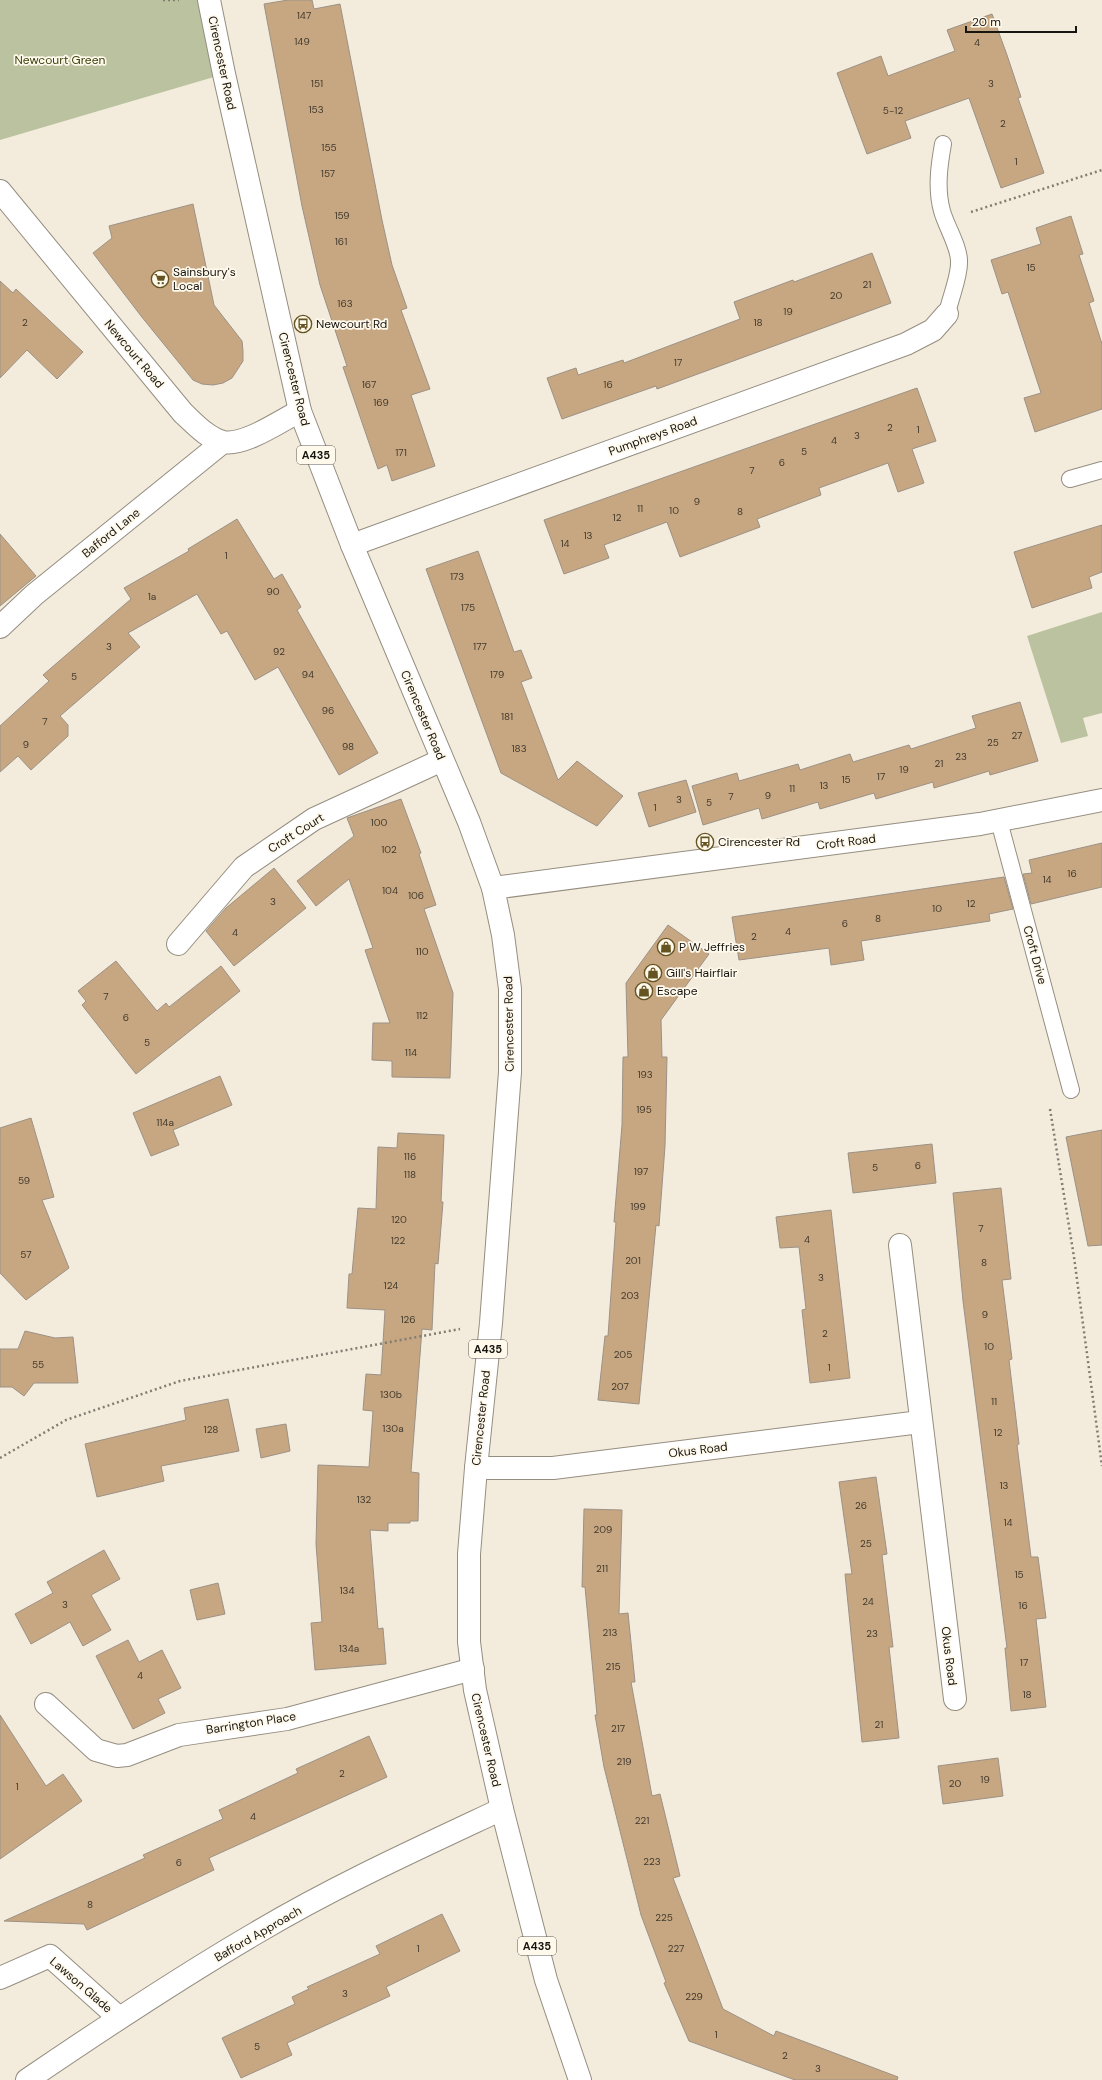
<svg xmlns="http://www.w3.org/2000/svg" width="1102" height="2080" font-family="'DM Sans',sans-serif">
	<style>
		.green { fill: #bbc2a0 }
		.building { fill: #c7a782; stroke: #9c9185 }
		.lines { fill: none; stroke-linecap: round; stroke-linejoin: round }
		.lane-casing { stroke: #958e80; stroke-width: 18 }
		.street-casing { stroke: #958e80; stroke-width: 24 }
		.secondary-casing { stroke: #958e80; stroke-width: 24 }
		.primary-casing { stroke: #958e80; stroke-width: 24 }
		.path { stroke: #807c72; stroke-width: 2.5; stroke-dasharray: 2 3; stroke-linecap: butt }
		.lane { stroke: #fff; stroke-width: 16 }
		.street { stroke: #fff; stroke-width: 22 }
		.secondary { stroke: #fff; stroke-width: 22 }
		.primary { stroke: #fff; stroke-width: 22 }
		.labels { text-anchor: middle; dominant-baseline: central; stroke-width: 3.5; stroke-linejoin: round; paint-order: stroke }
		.number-label { font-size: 10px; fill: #433a2c }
		.shield { fill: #fff9ec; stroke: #5d5952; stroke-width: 1 }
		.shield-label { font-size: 11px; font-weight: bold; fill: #171510 }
		.park-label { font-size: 12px; fill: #39400b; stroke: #fff9ec }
		.street-label { font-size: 12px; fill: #171510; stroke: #fff9ec }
		.poi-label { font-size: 12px; fill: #171510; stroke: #fff9ec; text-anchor: start }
	</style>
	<rect width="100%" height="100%" fill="#f3ecdc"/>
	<path class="green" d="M0,0H209L224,74L0,140Z
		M1102,612V713L1083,718L1088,736L1061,743L1027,636Z"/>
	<path class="building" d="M288,0H312L314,9L340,4L382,220L392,265L407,308L401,310L430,389L411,395L435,466L392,481L387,465L378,469L343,367L347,366L320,285L302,206L264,4Z
		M992,14L1007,55L1021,97L1018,98L1044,173L1001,188L969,98L905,121L911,138L867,154L837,73L881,56L888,76L955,51L947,30Z
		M193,204L214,305L242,341L243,351V361L232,378L223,383L213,385L202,384L193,380L141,316L93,253L112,238L109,226Z
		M1071,216L1083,254L1079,255L1094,301L1089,303L1102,344V409L1035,432L1024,398L1041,393L1008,292L1002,294L991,260L1041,244L1036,228Z
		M872,253L891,303L657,389L656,386L562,419L547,378L576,368L578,375L623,360L624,363L740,319L734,302L793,280L794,282Z
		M0,281L13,293L16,289L83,352L57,379L27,350L0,378Z
		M917,388L936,441L912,449L924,483L898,492L888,463L819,488L821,495L757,519L760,527L680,557L667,522L604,545L609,558L564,574L544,520Z
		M237,519L274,579L282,574L301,607L297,610L378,753L339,775L278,667L255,680L227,631L221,634L197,594L128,633L140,647L60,716L68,725V736L31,770L18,756L0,772V726L49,681L43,675L131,599L124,588L189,551L188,549Z
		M1102,525V572L1089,577L1092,588L1032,608L1014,552Z
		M0,534L36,576L0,606Z
		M478,551L514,652L521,650L532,678L521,682L558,780L577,761L623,796L597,826L501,773L426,569Z
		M1020,702L1038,761L990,775L989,771L934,788L933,782L876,799L874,793L820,809L818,802L762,819L759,808L703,825L692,786L737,773L739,781L798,764L800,770L850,754L853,762L909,745L911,749L976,728L972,716Z
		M686,780L696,812L649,827L638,793Z
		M401,799L421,853L419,854L436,905L424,909L453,993L450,1078L392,1077V1061L372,1060L373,1023H390L365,950L373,948L349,879L316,906L297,881L354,836L347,818Z
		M1102,843V887L1031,904L1023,874L1032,873L1029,860Z
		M274,868L306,908L234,966L206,931L226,908Z
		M1004,877L1013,909L989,914L990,921L861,941L864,960L831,965L829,948L739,960L732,917Z
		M668,925L709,954L661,1020L662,1057H667L665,1146L659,1226L656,1225L639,1404L598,1400L605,1336H608L616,1222H614L622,1125L623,1057H628L626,983Z
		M116,961L157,1011L166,1003L169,1007L221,966L240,991L136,1074L82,1005L86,1001L78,991Z
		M220,1076L232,1105L173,1130L179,1145L151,1156L133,1113Z
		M31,1118L54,1197L42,1200L69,1268L26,1300L0,1273V1128Z
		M1102,1130V1245L1088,1246L1066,1137Z
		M398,1133L444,1135L441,1202H443L438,1264L435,1263L432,1330L422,1329L411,1472L419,1473L418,1521H410V1523H388V1531L370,1530L378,1629L383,1628L386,1664L315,1670L311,1623L322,1622L316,1544L318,1465L369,1467L373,1411L363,1410L366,1374L381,1375L385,1310L347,1308L349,1274H352L358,1208L376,1209L378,1147L397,1148Z
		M932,1144L936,1183L853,1193L848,1153Z
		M1001,1188L1011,1279L1002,1280L1012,1359L1009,1360L1019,1444L1017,1445L1031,1557H1038L1046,1618L1036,1619L1046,1707L1011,1711L1005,1648H1007L963,1301L953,1193Z
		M831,1210L850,1378L810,1383L802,1310L806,1309L799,1247L780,1248L776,1217Z
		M25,1331L55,1338L73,1337L78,1383H34L24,1396L12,1387H0V1349H18Z
		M228,1399L239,1451L161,1466L164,1481L97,1497L85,1444L186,1420L184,1408Z
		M286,1424L290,1451L261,1458L256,1429Z
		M876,1477L887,1554L882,1555L893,1647H889L899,1738L862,1742L845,1574H852L839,1482Z
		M584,1509L622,1510L619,1614L628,1613L635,1682H631L652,1796L660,1794L680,1876L673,1878L723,2009L774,2036L776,2031L898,2077L897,2080H795L689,2041L664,1983L666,1982L641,1915L604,1767L595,1715H597L585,1587H582Z
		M104,1550L120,1579L91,1595L111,1630L83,1646L70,1622L31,1644L15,1614L53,1593L47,1582Z
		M218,1583L225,1614L197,1620L190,1590Z
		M128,1640L139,1662L162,1650L181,1688L158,1699L165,1713L133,1729L96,1656Z
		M0,1715L46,1786L63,1774L82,1801L0,1859Z
		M369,1736L387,1777L209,1858L214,1870L87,1930L84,1924L4,1921L145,1858L143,1855L223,1819L219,1810L298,1773L296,1769Z
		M998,1758L1003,1796L943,1804L938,1766Z
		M442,1914L460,1951L386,1987L390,1996L287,2043L292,2055L241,2078L222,2038L295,2004L292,1997L309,1989L307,1987L380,1954L376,1946Z"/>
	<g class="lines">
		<defs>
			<path id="lane" d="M943,144C939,166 936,189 942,211C946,226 959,246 959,261C960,276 950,298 947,314
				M1070,479L1102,470
				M999,821L1071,1090"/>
			<path id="street" d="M0,191L183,413C194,423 207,438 223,442C245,446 280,421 300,411
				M352,545L906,344L933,330L947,314
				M0,627L34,595L223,442
				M493,888L980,824L1102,800
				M178,944L244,867L314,819L442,760
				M900,1245L955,1699
				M476,1468H553L920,1422
				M46,1704L96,1750L117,1756L127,1755L179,1735L287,1719L473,1669
				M0,1978L50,1956L118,2017"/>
			<path id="secondary" d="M27,2080C102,2029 177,1979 256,1933C335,1886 419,1848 502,1809"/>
			<path id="primary" d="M209,0L224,74L300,411L352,545L469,822L493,888L503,935L510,989V1072L491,1323L476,1468L469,1554V1642L475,1690L502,1809L546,1980L580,2080"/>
		</defs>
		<use href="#lane" class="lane-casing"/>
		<use href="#street" class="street-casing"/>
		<use href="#secondary" class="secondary-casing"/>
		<use href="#primary" class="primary-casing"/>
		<path class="path" d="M163,0H179
			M971,212L1102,170
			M1050,1109L1074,1257L1102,1466
			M0,1458L66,1420L180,1381L460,1329"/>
		<use href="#lane" class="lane"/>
		<use href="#street" class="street"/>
		<use href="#secondary" class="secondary"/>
		<use href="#primary" class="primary"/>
	</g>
	<defs>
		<symbol id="supermarket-ring" viewBox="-11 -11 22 22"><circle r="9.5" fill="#fff9ec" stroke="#655421" stroke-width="1.5"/><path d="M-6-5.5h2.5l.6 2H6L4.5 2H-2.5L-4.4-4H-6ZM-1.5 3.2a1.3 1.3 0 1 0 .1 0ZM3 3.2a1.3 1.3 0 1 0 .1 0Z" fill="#655421"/></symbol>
		<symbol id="bus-ring" viewBox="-11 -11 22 22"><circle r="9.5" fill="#fff9ec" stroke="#655421" stroke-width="1.5"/><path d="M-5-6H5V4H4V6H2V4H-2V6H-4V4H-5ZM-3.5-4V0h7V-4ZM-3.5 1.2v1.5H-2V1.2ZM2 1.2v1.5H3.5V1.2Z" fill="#655421"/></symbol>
		<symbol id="shop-ring" viewBox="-11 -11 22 22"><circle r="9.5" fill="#fff9ec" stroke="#655421" stroke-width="1.5"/><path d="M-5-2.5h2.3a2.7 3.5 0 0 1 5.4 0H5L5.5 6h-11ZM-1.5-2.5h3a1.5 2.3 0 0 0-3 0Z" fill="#655421"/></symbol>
	</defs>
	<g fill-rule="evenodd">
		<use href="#supermarket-ring" x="150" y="269" width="20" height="20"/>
		<use href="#bus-ring" x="293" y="314" width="20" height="20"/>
		<use href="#bus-ring" x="695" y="832" width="20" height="20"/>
		<use href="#shop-ring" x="656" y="937" width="20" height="20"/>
		<use href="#shop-ring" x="643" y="963" width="20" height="20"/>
		<use href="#shop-ring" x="634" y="981" width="20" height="20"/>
	</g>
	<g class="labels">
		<g class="number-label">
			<text x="304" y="15">147</text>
			<text x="302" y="41">149</text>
			<text x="977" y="42">4</text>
			<text x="317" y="83">151</text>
			<text x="991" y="83">3</text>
			<text x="316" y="109">153</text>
			<text x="893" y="110">5-12</text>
			<text x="1003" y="123">2</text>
			<text x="329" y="147">155</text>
			<text x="1016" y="161">1</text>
			<text x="328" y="173">157</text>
			<text x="342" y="215">159</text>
			<text x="341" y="241">161</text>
			<text x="1031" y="267">15</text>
			<text x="867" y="284">21</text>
			<text x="836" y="295">20</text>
			<text x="345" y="303">163</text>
			<text x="788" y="311">19</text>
			<text x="25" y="322">2</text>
			<text x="758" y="322">18</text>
			<text x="678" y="362">17</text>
			<text x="369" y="384">167</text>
			<text x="608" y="384">16</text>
			<text x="381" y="402">169</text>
			<text x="890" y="427">2</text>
			<text x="918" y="429">1</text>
			<text x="857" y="435">3</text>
			<text x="834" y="440">4</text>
			<text x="804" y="451">5</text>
			<text x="401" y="452">171</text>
			<text x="782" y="462">6</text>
			<text x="752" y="470">7</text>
			<text x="697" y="501">9</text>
			<text x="640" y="508">11</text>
			<text x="674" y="510">10</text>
			<text x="740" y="511">8</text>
			<text x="617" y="517">12</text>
			<text x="588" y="535">13</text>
			<text x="565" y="543">14</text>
			<text x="226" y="555">1</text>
			<text x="457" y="576">173</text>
			<text x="273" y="591">90</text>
			<text x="152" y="596">1a</text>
			<text x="468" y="607">175</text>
			<text x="109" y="646">3</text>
			<text x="480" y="646">177</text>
			<text x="279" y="651">92</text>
			<text x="308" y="674">94</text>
			<text x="497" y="674">179</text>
			<text x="74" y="676">5</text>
			<text x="328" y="710">96</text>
			<text x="507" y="716">181</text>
			<text x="45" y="721">7</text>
			<text x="1017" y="735">27</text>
			<text x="993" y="742">25</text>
			<text x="26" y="744">9</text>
			<text x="348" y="746">98</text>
			<text x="519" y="748">183</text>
			<text x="961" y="756">23</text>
			<text x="939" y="763">21</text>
			<text x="904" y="769">19</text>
			<text x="881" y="776">17</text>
			<text x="846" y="779">15</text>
			<text x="824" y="785">13</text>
			<text x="792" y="788">11</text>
			<text x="768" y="795">9</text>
			<text x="731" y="796">7</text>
			<text x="679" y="799">3</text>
			<text x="709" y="802">5</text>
			<text x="655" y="807">1</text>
			<text x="379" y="822">100</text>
			<text x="389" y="849">102</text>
			<text x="1072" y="873">16</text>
			<text x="1047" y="879">14</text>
			<text x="390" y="890">104</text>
			<text x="416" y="895">106</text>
			<text x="273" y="901">3</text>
			<text x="971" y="903">12</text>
			<text x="937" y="908">10</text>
			<text x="878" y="918">8</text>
			<text x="845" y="923">6</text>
			<text x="788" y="931">4</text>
			<text x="235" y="932">4</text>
			<text x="754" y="936">2</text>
			<text x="422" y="951">110</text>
			<text x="106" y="996">7</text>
			<text x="422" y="1015">112</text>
			<text x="126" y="1017">6</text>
			<text x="147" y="1042">5</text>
			<text x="411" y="1052">114</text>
			<text x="645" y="1074">193</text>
			<text x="644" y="1109">195</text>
			<text x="165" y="1122">114a</text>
			<text x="410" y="1156">116</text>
			<text x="918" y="1165">6</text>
			<text x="875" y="1167">5</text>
			<text x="641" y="1171">197</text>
			<text x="410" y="1174">118</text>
			<text x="24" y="1180">59</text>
			<text x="638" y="1206">199</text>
			<text x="399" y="1219">120</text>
			<text x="981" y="1228">7</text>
			<text x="807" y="1239">4</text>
			<text x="398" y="1240">122</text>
			<text x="26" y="1254">57</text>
			<text x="633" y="1260">201</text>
			<text x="984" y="1262">8</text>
			<text x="821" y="1277">3</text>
			<text x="391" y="1285">124</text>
			<text x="630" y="1295">203</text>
			<text x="985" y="1314">9</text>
			<text x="408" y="1319">126</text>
			<text x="825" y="1333">2</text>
			<text x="989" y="1346">10</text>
			<text x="623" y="1354">205</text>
			<text x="38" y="1364">55</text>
			<text x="829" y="1367">1</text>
			<text x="620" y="1386">207</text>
			<text x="391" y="1394">130b</text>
			<text x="994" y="1401">11</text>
			<text x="393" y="1428">130a</text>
			<text x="211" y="1429">128</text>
			<text x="998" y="1432">12</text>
			<text x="1004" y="1485">13</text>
			<text x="364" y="1499">132</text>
			<text x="861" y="1505">26</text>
			<text x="1008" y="1522">14</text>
			<text x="603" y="1529">209</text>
			<text x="866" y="1543">25</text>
			<text x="602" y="1568">211</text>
			<text x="1019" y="1574">15</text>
			<text x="347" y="1590">134</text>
			<text x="868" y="1601">24</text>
			<text x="65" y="1604">3</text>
			<text x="1023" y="1605">16</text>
			<text x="610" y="1632">213</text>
			<text x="872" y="1633">23</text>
			<text x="349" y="1648">134a</text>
			<text x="1024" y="1662">17</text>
			<text x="613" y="1666">215</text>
			<text x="140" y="1675">4</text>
			<text x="1027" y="1694">18</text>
			<text x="879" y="1724">21</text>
			<text x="618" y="1728">217</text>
			<text x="624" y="1761">219</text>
			<text x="342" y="1773">2</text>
			<text x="985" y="1779">19</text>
			<text x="955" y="1783">20</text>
			<text x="17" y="1786">1</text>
			<text x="253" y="1816">4</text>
			<text x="642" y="1820">221</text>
			<text x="652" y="1861">223</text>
			<text x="179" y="1862">6</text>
			<text x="90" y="1904">8</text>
			<text x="664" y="1917">225</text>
			<text x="418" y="1948">1</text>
			<text x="676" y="1948">227</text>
			<text x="345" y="1993">3</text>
			<text x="694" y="1996">229</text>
			<text x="716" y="2034">1</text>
			<text x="257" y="2046">5</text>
			<text x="785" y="2055">2</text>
			<text x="818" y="2068">3</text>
		</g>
		<g class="shield">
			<rect x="297" y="446" width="38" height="18" rx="3"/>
			<rect x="469" y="1340" width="38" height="18" rx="3"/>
			<rect x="518" y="1937" width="38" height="18" rx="3"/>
		</g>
		<g class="shield-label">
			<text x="316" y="455">A435</text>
			<text x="488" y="1349">A435</text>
			<text x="537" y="1946">A435</text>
		</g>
		<g class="park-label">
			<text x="60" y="60">Newcourt Green</text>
		</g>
		<g class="street-label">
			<text transform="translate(222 63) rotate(78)">Cirencester Road</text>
			<text transform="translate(134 354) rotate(50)">Newcourt Road</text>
			<text transform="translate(294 379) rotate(76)">Cirencester Road</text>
			<text transform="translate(653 436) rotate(-20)">Pumphreys Road</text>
			<text transform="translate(111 533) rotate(-39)">Bafford Lane</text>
			<text transform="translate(423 715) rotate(67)">Cirencester Road</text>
			<text transform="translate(296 833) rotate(-32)">Croft Court</text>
			<text transform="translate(846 842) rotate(-7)">Croft Road</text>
			<text transform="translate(1035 955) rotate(75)">Croft Drive</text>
			<text transform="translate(509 1024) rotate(-91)">Cirencester Road</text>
			<text transform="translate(481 1418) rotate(-84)">Cirencester Road</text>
			<text transform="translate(698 1450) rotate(-7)">Okus Road</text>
			<text transform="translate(949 1656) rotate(83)">Okus Road</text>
			<text transform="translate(251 1723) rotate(-9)">Barrington Place</text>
			<text transform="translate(486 1740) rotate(77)">Cirencester Road</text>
			<text transform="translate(258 1934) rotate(-30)">Bafford Approach</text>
			<text transform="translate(81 1985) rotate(41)">Lawson Glade</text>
		</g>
		<g class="poi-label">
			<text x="173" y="272">Sainsbury's<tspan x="173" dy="14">Local</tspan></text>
			<text x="316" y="324">Newcourt Rd</text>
			<text x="718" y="842">Cirencester Rd</text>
			<text x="679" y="947">P W Jeffries</text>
			<text x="666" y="973">Gill's Hairflair</text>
			<text x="657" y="991">Escape</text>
		</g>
	</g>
	<path d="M966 26v6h110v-6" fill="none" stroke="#171510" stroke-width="2"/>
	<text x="972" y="26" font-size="12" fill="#171510" stroke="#fff9ec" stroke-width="3" paint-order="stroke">20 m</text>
</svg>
